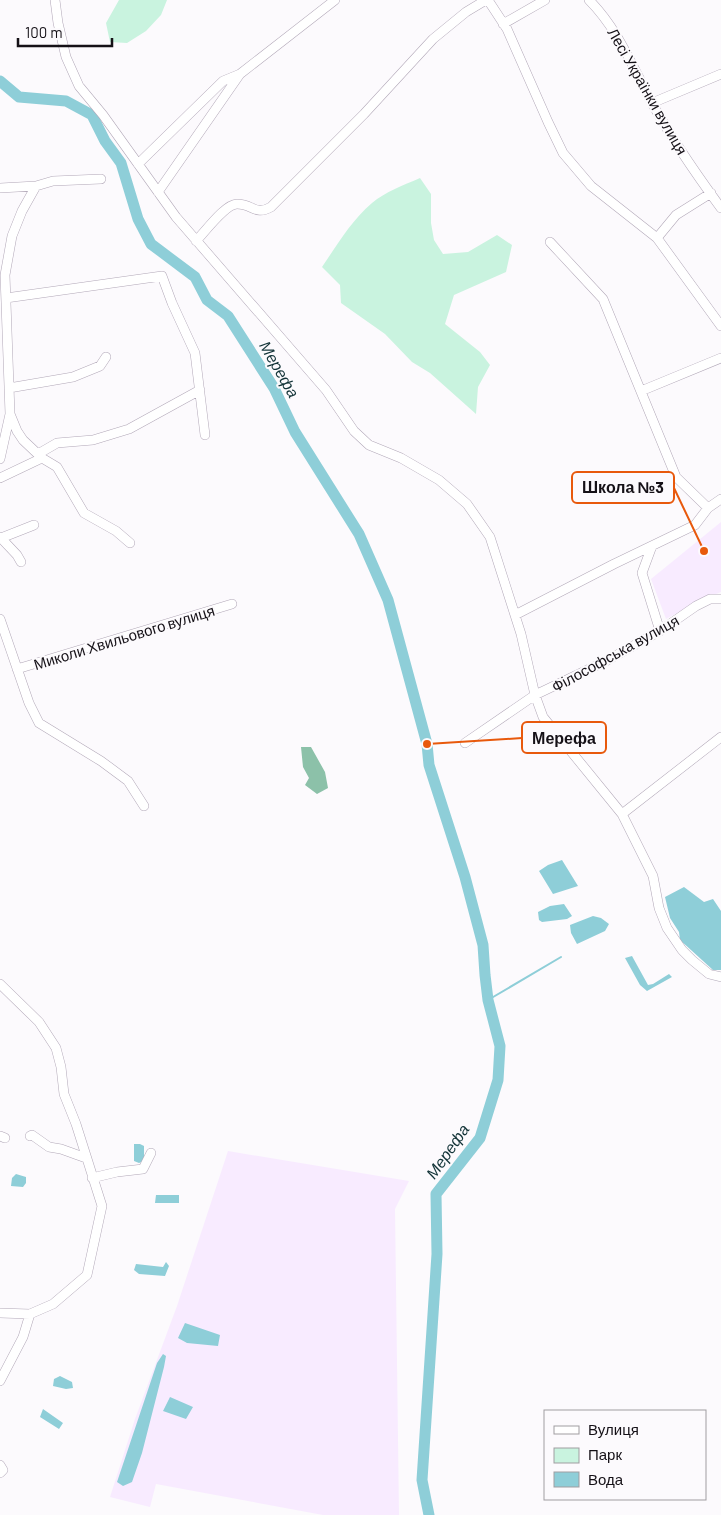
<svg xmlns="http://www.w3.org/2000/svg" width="721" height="1515" font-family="Barlow,sans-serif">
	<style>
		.built { fill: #f8ebff }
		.green { fill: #c9f3df }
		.forest { fill: #8cc1a9 }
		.water { fill: #8eced8 }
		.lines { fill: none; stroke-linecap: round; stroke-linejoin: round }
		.stream { stroke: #8eced8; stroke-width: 2 }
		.river { stroke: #8eced8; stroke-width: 11 }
		.minor-casing { stroke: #b2a8b8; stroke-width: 10 }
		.minor { stroke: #fff; stroke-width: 9 }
		.labels { text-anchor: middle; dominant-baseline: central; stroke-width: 4; stroke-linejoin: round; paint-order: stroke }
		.street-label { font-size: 15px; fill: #151117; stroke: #fcfafd }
		.water-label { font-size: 16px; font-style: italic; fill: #133438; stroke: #fcfafd }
		.leader { fill: none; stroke: #e8590c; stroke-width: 2 }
		.callout-dot { fill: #e8590c; stroke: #fcfafd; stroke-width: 2 }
		.callout { fill: #fcfafd; stroke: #e8590c; stroke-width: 2 }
		.callout-label { font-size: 16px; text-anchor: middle; font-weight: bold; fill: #151117 }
	</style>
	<rect width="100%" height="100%" fill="#fcfafd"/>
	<path class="built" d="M721,522V592L699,601L666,619L651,579Z
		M228,1151L409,1181L395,1209L399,1515H323L156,1484L150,1507L110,1497L135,1419L177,1306Z"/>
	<path class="green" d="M119,0H167L161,15L146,31L127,43L110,42L106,23Z
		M420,178L431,194V223L434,240L443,254L468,252L497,235L512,245L506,272L454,295L445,324L480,352L490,365L478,387L476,414L430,373L412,362L385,334L341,303L340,285L322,267C337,245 351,221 372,203C385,192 404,185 420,178Z"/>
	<path class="forest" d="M301,747H311L325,772L328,788L317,794L305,785L309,778L303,767Z"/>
	<path class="water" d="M562,860L578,886L553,894L539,871L548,865Z
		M684,887L704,902L713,899L721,911V970H713L680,940L679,932L670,918L665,897Z
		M564,904L572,916L567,919L542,922L539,920L538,912L550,906Z
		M593,916L601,918L609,924L605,931L577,944L571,933L570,925Z
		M632,956L648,985L653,984L669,974L672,977L647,991L640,985L625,958Z
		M134,1144H140L144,1146V1161L139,1163L134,1161Z
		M16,1174L26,1177V1183L23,1187L11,1186L12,1178Z
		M156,1195H179V1203H155Z
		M166,1262L169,1266L165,1276L139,1274L134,1270L136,1264L163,1267Z
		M185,1323L220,1335L218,1346L187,1343L178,1338Z
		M163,1354L166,1356L164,1367L142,1453L132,1482L123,1486L117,1482L157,1363Z
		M60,1376L72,1382L73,1388L66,1389L53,1386L54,1379Z
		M170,1397L193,1407L186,1419L163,1411Z
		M43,1409L63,1423L59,1429L40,1417Z"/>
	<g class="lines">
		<path class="stream" d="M488,1000L561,957"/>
		<path class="river" d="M0,81L19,97L66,101L92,115L105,141L121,163L138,219L151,244L195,277L207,300L228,316L274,388L295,432L359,534L388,600L427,744L429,765L465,877L483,945L485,975L488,1000L500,1046L498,1080L480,1138L436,1194L437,1254L422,1480L429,1515"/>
		<defs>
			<path id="minor" d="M55,0L58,23L66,57L79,86L103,115L176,217L326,390L354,431L369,445L401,458L439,480L467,504L490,537L521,634L535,695L543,717L622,814L653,876L659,908L667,928L682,950L692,960L709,974L721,977
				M488,0L507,29L548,122L563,153L591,186L657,238L721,326
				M589,0C618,29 632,66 651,101C671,138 696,174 721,208
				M503,24L545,0
				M652,103L721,74
				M138,164L223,81L240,74L335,0
				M0,188L36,186
				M158,192L240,74
				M657,238L676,215L711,193
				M196,241C205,232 225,204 237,204C253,204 255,216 271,207L364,114L433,39L466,12L486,0
				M550,242L603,299L676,477L708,508
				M6,298L162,276L172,303L195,353L205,435
				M9,388L73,377L100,366L106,357
				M641,391L721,358
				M10,414L17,431L23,440L42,458L57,467L84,513L116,531L130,543
				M38,454L57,443L93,440L129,429L200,390
				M0,459L10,414L5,275L12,236L22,211L36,186L53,181L101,179
				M0,478L42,458
				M0,537L17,555L21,562
				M1,538L34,525
				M652,546L642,573L660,631
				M515,615L614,564L695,525L708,508L721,499
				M0,619L29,703L39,723L101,761L128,781L144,806
				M17,669L232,604
				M465,743L535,695L606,661L660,631L696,606L710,599H721
				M622,814L721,737
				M0,984L39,1022L56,1048L61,1067L64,1094L76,1124L102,1206L87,1275L53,1304L30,1314L23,1337L0,1381
				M0,1136L5,1138
				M30,1136L32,1135L49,1147L61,1149L86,1158
				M92,1178L117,1172L143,1169L151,1153
				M0,1313L30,1314
				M0,1465L3,1470L0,1473"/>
		</defs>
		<use href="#minor" class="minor-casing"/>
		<use href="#minor" class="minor"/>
	</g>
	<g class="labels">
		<g class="street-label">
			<text transform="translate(648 91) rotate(60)">Лесі Українки вулиця</text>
			<text transform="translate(124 637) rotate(-17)">Миколи Хвильового вулиця</text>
			<text transform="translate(615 653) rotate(-29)">Філософська вулиця</text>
		</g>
		<g class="water-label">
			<text transform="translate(280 369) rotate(60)">Мерефа</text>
			<text transform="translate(447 1151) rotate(-55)">Мерефа</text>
		</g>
	</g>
	<path class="leader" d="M704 551L674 488M427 744L522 738"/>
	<g class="callout-dot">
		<circle cx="704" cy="551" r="5"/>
		<circle cx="427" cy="744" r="5"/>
	</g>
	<g class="callout">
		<rect x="572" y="472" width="102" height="31" rx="5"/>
		<rect x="522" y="722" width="84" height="31" rx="5"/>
	</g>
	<g class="callout-label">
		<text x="623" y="493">Школа №3</text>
		<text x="564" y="744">Мерефа</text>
	</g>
	<rect x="544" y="1410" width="162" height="90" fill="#fcfafd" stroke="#a09da1"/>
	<rect x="554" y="1426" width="25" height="8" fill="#ffffff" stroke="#a09da1"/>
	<text x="588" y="1435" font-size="15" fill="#151117">Вулиця</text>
	<rect x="554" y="1448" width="25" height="15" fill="#c9f3df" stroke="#a09da1"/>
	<text x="588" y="1460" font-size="15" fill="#151117">Парк</text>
	<rect x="554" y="1472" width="25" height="15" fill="#8eced8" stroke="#a09da1"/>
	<text x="588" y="1485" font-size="15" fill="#151117">Вода</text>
	<path d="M18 38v8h94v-8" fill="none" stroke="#151117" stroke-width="2.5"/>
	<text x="25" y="38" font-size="15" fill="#151117" stroke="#fcfafd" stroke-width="4" paint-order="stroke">100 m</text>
</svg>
